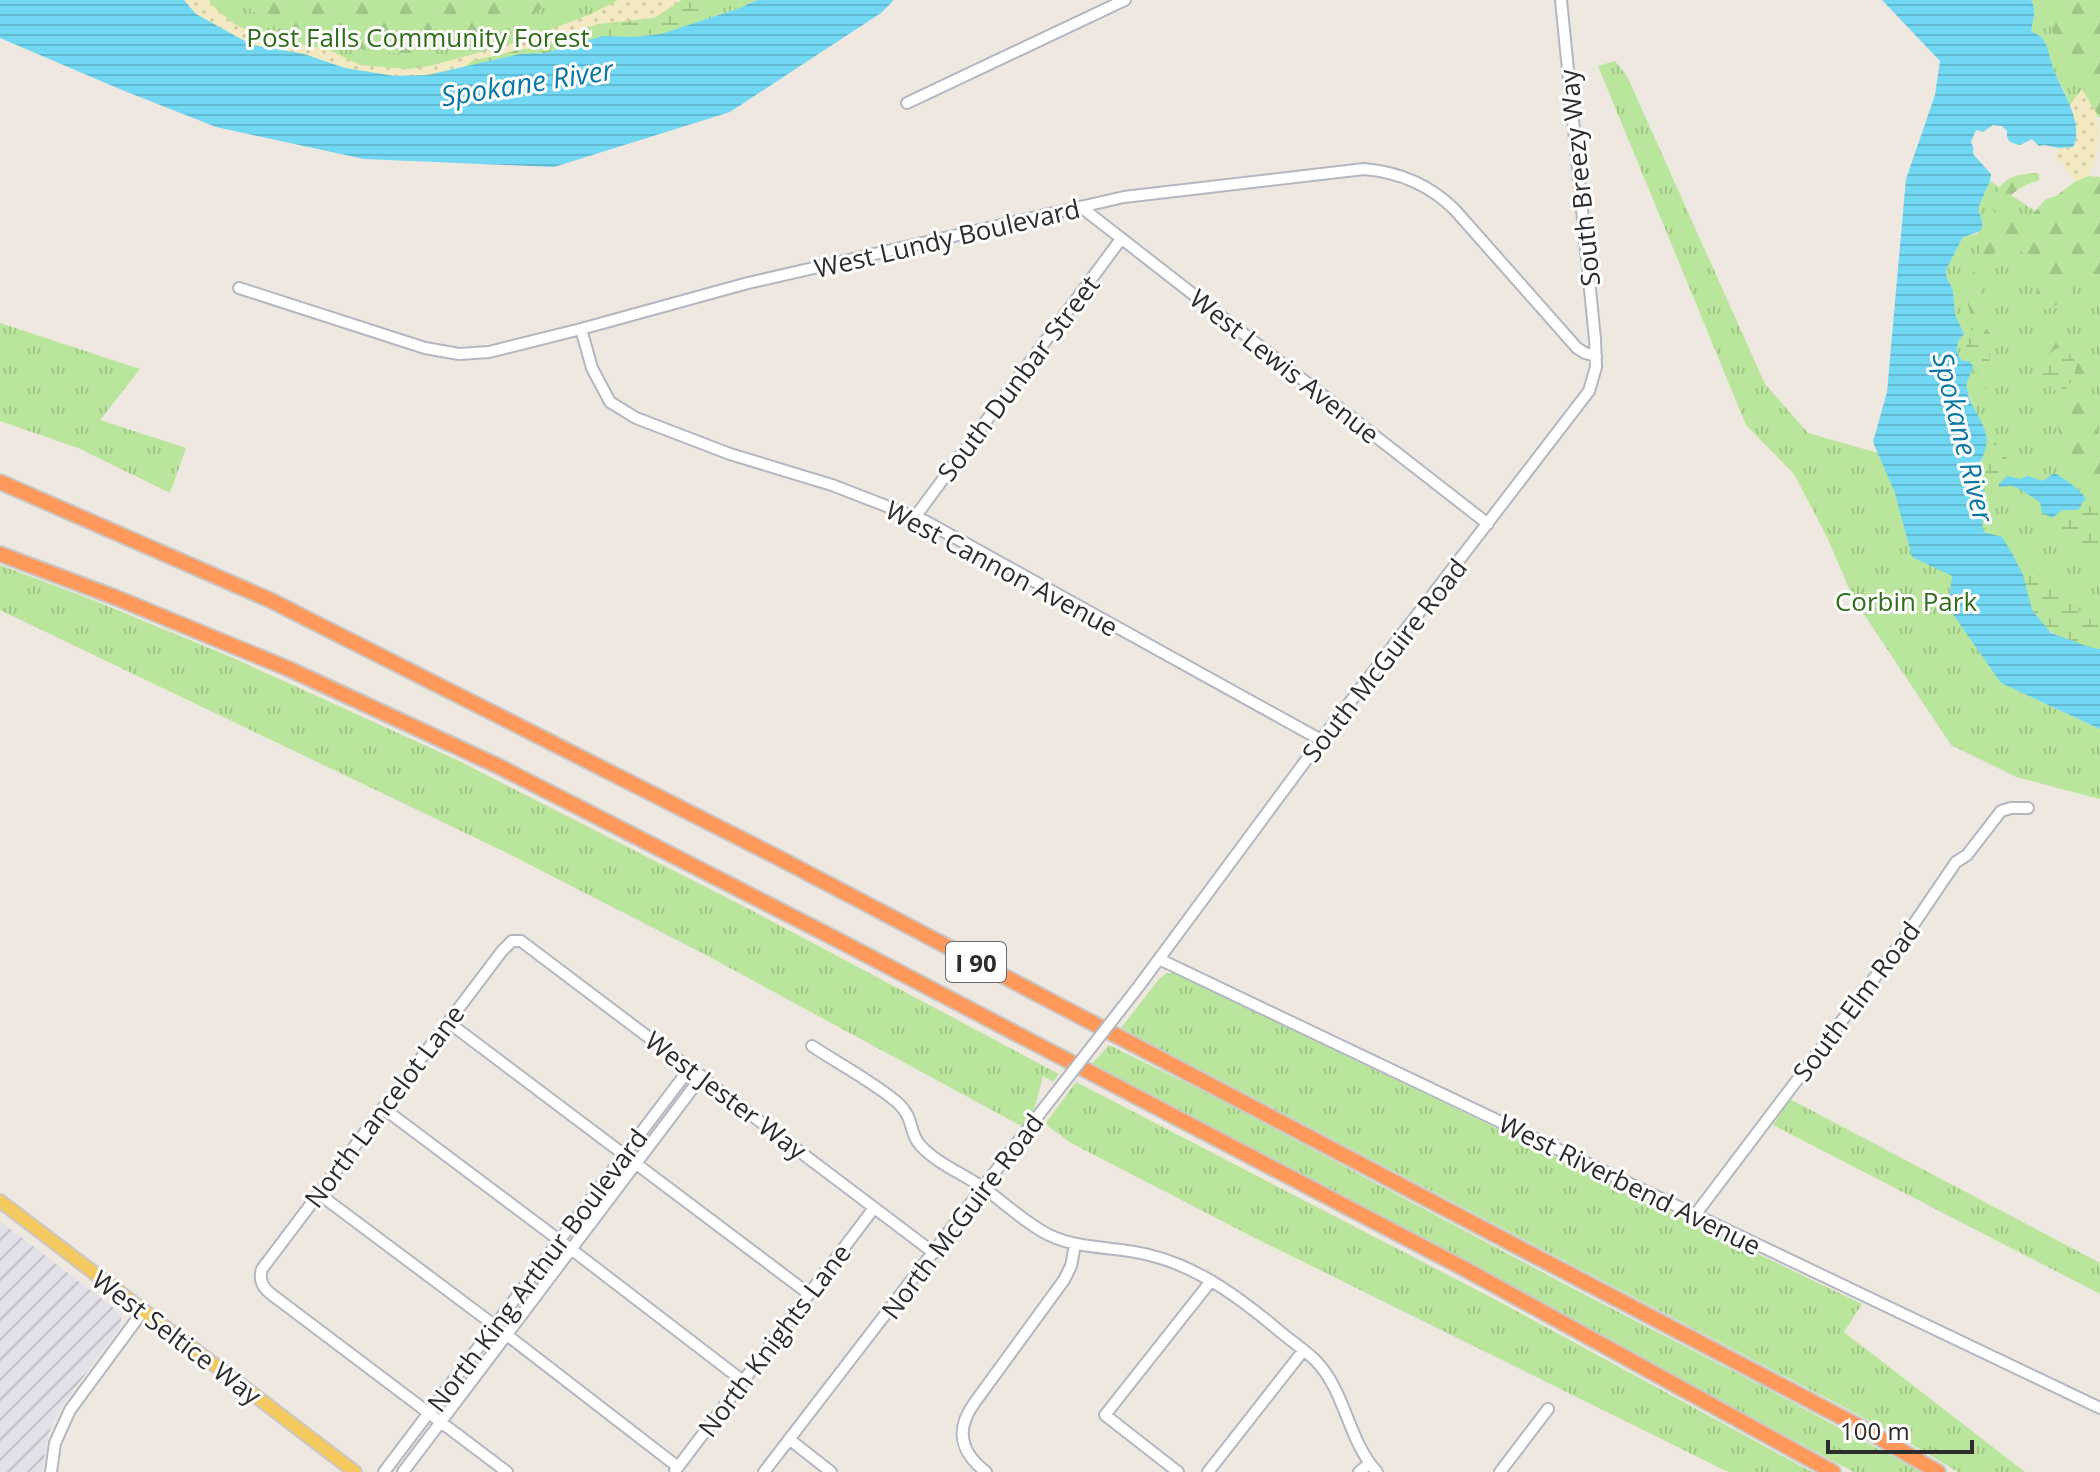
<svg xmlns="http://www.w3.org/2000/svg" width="2100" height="1472" font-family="'Open Sans',sans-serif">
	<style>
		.industrial { fill: url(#industrial-furrows) }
		.grass { fill: url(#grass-tufts) }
		.forest { fill: url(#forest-firs) }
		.wetland { fill: url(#wetland-marsh) }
		.sand { fill: url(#sand-dots) }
		.water { fill: url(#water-rules) }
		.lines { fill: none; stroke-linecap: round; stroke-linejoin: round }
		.minor-casing { stroke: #b3b7c1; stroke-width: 14 }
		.major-casing { stroke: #c8c8c8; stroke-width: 16 }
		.highway-casing { stroke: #c8c8c8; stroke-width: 18 }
		.minor { stroke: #fff; stroke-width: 10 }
		.major { stroke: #f4c960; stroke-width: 12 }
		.highway { stroke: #ff995b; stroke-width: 14 }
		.minor-bridge-casing { stroke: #b3b7c1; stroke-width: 14; stroke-linecap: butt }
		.minor-bridge { stroke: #fff; stroke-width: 10 }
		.labels { text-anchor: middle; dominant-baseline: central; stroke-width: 6; stroke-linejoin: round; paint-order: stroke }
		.shield { fill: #fff; stroke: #6c6c6c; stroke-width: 2 }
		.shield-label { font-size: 24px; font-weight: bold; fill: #2d2d2d }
		.park-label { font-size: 26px; fill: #306e1a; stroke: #fff }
		.street-label { font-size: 26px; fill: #2d2d2d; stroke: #fff }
		.water-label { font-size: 28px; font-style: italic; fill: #0b78a4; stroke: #fff }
	</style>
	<defs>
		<pattern id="industrial-furrows" width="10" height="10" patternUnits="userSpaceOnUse" patternTransform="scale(2)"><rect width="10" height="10" fill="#e2e0e8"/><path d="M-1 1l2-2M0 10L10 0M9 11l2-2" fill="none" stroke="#c2c0c7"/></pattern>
		<pattern id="grass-tufts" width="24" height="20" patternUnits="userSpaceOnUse" patternTransform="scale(2)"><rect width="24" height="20" fill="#b9e69c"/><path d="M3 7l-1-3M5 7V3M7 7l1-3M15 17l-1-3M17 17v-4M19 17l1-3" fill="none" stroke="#9fc687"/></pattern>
		<pattern id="forest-firs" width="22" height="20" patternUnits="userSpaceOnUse" patternTransform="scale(2)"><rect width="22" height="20" fill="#b9e69c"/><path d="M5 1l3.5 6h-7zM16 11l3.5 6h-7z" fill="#9fc687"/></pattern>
		<pattern id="wetland-marsh" width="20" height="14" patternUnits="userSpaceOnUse" patternTransform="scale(2)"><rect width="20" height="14" fill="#b9e69c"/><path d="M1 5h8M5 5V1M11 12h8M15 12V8" fill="none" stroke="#9fc687"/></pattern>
		<pattern id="sand-dots" width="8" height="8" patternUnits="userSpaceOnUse" patternTransform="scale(2)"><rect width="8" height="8" fill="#f3e9c3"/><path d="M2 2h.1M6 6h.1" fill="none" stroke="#d1c8a8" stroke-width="1.8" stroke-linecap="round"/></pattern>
		<pattern id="water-rules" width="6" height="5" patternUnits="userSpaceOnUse" patternTransform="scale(2)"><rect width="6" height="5" fill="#72d7f2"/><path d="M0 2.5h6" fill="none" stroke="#63b9d0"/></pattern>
	</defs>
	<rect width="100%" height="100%" fill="#efe8e0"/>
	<path class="industrial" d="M0,1221L115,1309L121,1318V1326L118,1330L59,1410L48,1435L42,1472H0Z"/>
	<path class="grass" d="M184,0H757L740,8L661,34L569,47L428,75L395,76L252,45Z
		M2031,0H2100V117L2071,112L2066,95L2054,72L2044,41L2039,35L2031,32C2033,21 2037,10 2031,0Z
		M1615,61L1627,76L1765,384L1808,433L1878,453L1895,492L1952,576L2001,683L2100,729V799L2016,777L1951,745L1853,598L1827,537L1794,474L1746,425L1598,66Z
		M1990,181L2100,254V649L2023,575L2002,538L1984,532L1981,525L1986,497L1978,482L1986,436L1967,391L1962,361L1957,352L1958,341L1964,334L1955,314L1953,290L1946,276V270L1963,237L1977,234L1983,225L1978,208Z
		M0,323L140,369L100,420L186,448L170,493L78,448L0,421Z
		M0,565L93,600L231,657L455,759L745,907L1059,1074L1053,1082L1043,1076L1034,1111L1023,1127L706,955L505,852L0,610Z
		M1167,973H1174L1862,1304L1844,1332L2025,1472H1958L1889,1431L1121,1028L1159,979Z
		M1109,1045L1213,1096L1572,1288L1764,1387L1921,1472H1854L1690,1385L1563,1314L1389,1224L1090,1066Z
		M1076,1082L1500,1302L1812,1472H1728L1251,1236L1071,1143L1045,1124Z
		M1790,1099L2100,1263V1294L1773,1125Z"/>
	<path class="forest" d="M237,0H555L535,13L499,30L424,53H379L361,49L328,33L271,23Z
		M2046,0H2100V118L2061,55L2051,28Z
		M2035,173L2039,174V180C2021,186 2008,193 2002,212L1999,214L1994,212C1991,199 2000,181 2013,177C2019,174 2028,174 2035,173Z
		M2088,176L2100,177V274H2095L2084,262L2076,265C2077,292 2070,297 2048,310L2039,308C2034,298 2037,293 2037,282C2037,267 2019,247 2007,239C1994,243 1995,253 1992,265C1990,272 1985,276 1982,282C1979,292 1978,306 1981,315C1983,327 1992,333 1995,345L1990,354L1974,326L1968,305V289L1974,269L1987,239L1994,229L2005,221L2030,217L2046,199L2056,196L2076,181Z
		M2061,336L2073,342L2088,362L2091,371L2092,410L2094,425L2100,435V499L2066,464L2055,413L2044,402L2054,401L2067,391L2045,358L2043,376C2031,357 2040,340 2061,336Z"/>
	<path class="wetland" d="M682,0L690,1L716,16L661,34L633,37L546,53H537L464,67L472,61L518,50L540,47L598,24L654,18Z
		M1974,326L1990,354L1986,388L1973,385L1978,374L1965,349Z
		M2058,348L2069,353L2077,364L2073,379L2063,393C2052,391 2049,385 2043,376C2045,362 2045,354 2058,348Z
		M1994,441C2002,449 2009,465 2019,469C2014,471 2008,474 2004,477C1997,484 1997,487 1987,486C1981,470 1993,457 1994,441Z
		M2078,488L2100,503V559L2082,556L2043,529L2041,521L2042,512L2055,517L2062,510H2076L2084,494Z
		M2025,564L2039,574L2056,581L2068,596L2076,601L2074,607L2086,617L2100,623V649C2074,646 2042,634 2031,608C2026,595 2025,579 2018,566Z"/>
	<path class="sand" d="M184,0H209L216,9L234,24L264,38L327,49L360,65L406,69L430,66L517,42L589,15L618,0H682L654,18L598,24L540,47L518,50L472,61L464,67L428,75L395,76L345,68L304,54L252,45L195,14Z
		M2082,89C2087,98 2095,109 2098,119C2100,139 2098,159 2088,176L2076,181L2066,171L2064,163L2056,159L2059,148L2073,147L2076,130L2069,106Z"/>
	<path class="water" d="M0,0H184L196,14L252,45L304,54L345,68L395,76L428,75L520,54L546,53L602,36L633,37L661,34L740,8L757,0H894L881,13L730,112L554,167L364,159L216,127L122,90L0,38Z
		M1882,0H2031C2037,10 2033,21 2031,31C2035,34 2038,34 2042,38C2048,45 2050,59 2053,68C2061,90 2085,123 2073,147L2059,148L2044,145L2039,146L2032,139L2020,145C2010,143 2006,141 2007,131L2002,126L1993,125L1983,132L1976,130L1971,142L1973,147V154L1991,174L1990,181L1978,208C1985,229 1986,231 1963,237L1946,270V276L1953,290L1955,314L1964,334L1958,341L1957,352L1962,361H1969L1973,366C1972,375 1965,380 1967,389C1969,405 1983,419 1986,435C1989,449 1980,460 1977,472C1976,482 1984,485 1985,495C1987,507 1979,519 1984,532L2002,537L2012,553L2023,575L2032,610L2051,633L2089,647L2100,649V729L2001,683L1948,607L1952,576L1912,557L1895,493L1873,442L1887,392L1906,179L1935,95L1940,61Z
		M2054,473C2063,477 2082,491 2086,499L2082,503L2080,508L2076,510H2062L2052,518L2042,512L2040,502C2031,497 2021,488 2012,486C2008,485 2004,487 1999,487V484L2007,476L2020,479L2027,476L2043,481Z"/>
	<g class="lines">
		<defs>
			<path id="minor" d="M907,103L1125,0
				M1081,207L1488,524
				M239,288L425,348L459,354L489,352L581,329L748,283L1124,197L1364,169C1399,172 1431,186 1455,210L1577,348L1585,353L1596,356
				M581,329L592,368L610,402L636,418L730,454L832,485L925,521L1321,740
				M915,517L1121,239
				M1159,959L2100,1408
				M1139,986L1321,740L1589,391L1596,367L1595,339L1561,0
				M448,1022L809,1294
				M812,1046C839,1064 874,1082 898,1103C915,1119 908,1131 920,1145C937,1164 964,1174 985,1189C1006,1204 1025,1223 1049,1235C1080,1250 1115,1246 1149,1255C1200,1267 1244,1301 1283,1334C1294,1343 1306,1351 1316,1361C1346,1392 1348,1441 1377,1472
				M383,1108L571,1249L743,1381
				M319,1194L494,1325L678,1467
				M1695,1215L1903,940L1956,862L1967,855L2001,811L2011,808H2028
				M789,1439L831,1472
				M675,1471L874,1208
				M51,1472L55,1443L70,1410L143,1311
				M384,1472L690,1068
				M403,1472L702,1076
				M507,1472L279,1300C268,1292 257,1285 262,1269L502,951L512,941H521L934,1253
				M764,1472L1041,1112
				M986,1472C960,1452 955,1429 975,1402L1064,1280L1071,1266L1075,1245
				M1178,1472L1105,1415L1211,1281
				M1208,1472L1303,1351
				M1359,1472L1369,1464
				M1500,1472L1548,1409"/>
			<path id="major" d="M0,1201L355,1472"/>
			<path id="highway" d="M0,482L270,600L779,858L1864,1429L1938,1472
				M0,554L117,598L289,669L498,766L836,939L1465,1269L1833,1472"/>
		</defs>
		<use href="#minor" class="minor-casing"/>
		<use href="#major" class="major-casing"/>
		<use href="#highway" class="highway-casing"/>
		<use href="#minor" class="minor"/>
		<use href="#major" class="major"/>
		<use href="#highway" class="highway"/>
		<defs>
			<path id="minor-bridge" d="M1041,1112L1139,986"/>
		</defs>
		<use href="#minor-bridge" class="minor-bridge-casing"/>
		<use href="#minor-bridge" class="minor-bridge"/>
	</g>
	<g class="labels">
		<rect class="shield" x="946" y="942" width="60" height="40" rx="6"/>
		<g class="shield-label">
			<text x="976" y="962">I 90</text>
		</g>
		<g class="park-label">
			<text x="418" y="37">Post Falls Community Forest</text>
			<text x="1906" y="601">Corbin Park</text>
		</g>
		<g class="street-label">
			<text transform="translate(1579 178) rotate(-96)">South Breezy Way</text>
			<text transform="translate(947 238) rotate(-13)">West Lundy Boulevard</text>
			<text transform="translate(1285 366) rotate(38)">West Lewis Avenue</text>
			<text transform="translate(1018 378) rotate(-53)">South Dunbar Street</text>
			<text transform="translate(1002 568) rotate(28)">West Cannon Avenue</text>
			<text transform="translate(1384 660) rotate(-52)">South McGuire Road</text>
			<text transform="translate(1856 1001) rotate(-53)">South Elm Road</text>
			<text transform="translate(726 1095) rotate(37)">West Jester Way</text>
			<text transform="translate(384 1106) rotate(-53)">North Lancelot Lane</text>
			<text transform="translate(1630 1184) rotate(26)">West Riverbend Avenue</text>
			<text transform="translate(962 1216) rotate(-53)">North McGuire Road</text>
			<text transform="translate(537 1270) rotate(-53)">North King Arthur Boulevard</text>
			<text transform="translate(177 1337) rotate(37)">West Seltice Way</text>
			<text transform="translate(774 1340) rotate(-53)">North Knights Lane</text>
		</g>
		<g class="water-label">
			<text transform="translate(527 82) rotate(-9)">Spokane River</text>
			<text transform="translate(1964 437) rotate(76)">Spokane River</text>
		</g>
	</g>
	<path d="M1828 1440v12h144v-12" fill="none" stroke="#2d2d2d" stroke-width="4"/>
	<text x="1840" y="1440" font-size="24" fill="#2d2d2d" stroke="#ffffff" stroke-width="6" paint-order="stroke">100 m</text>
</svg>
